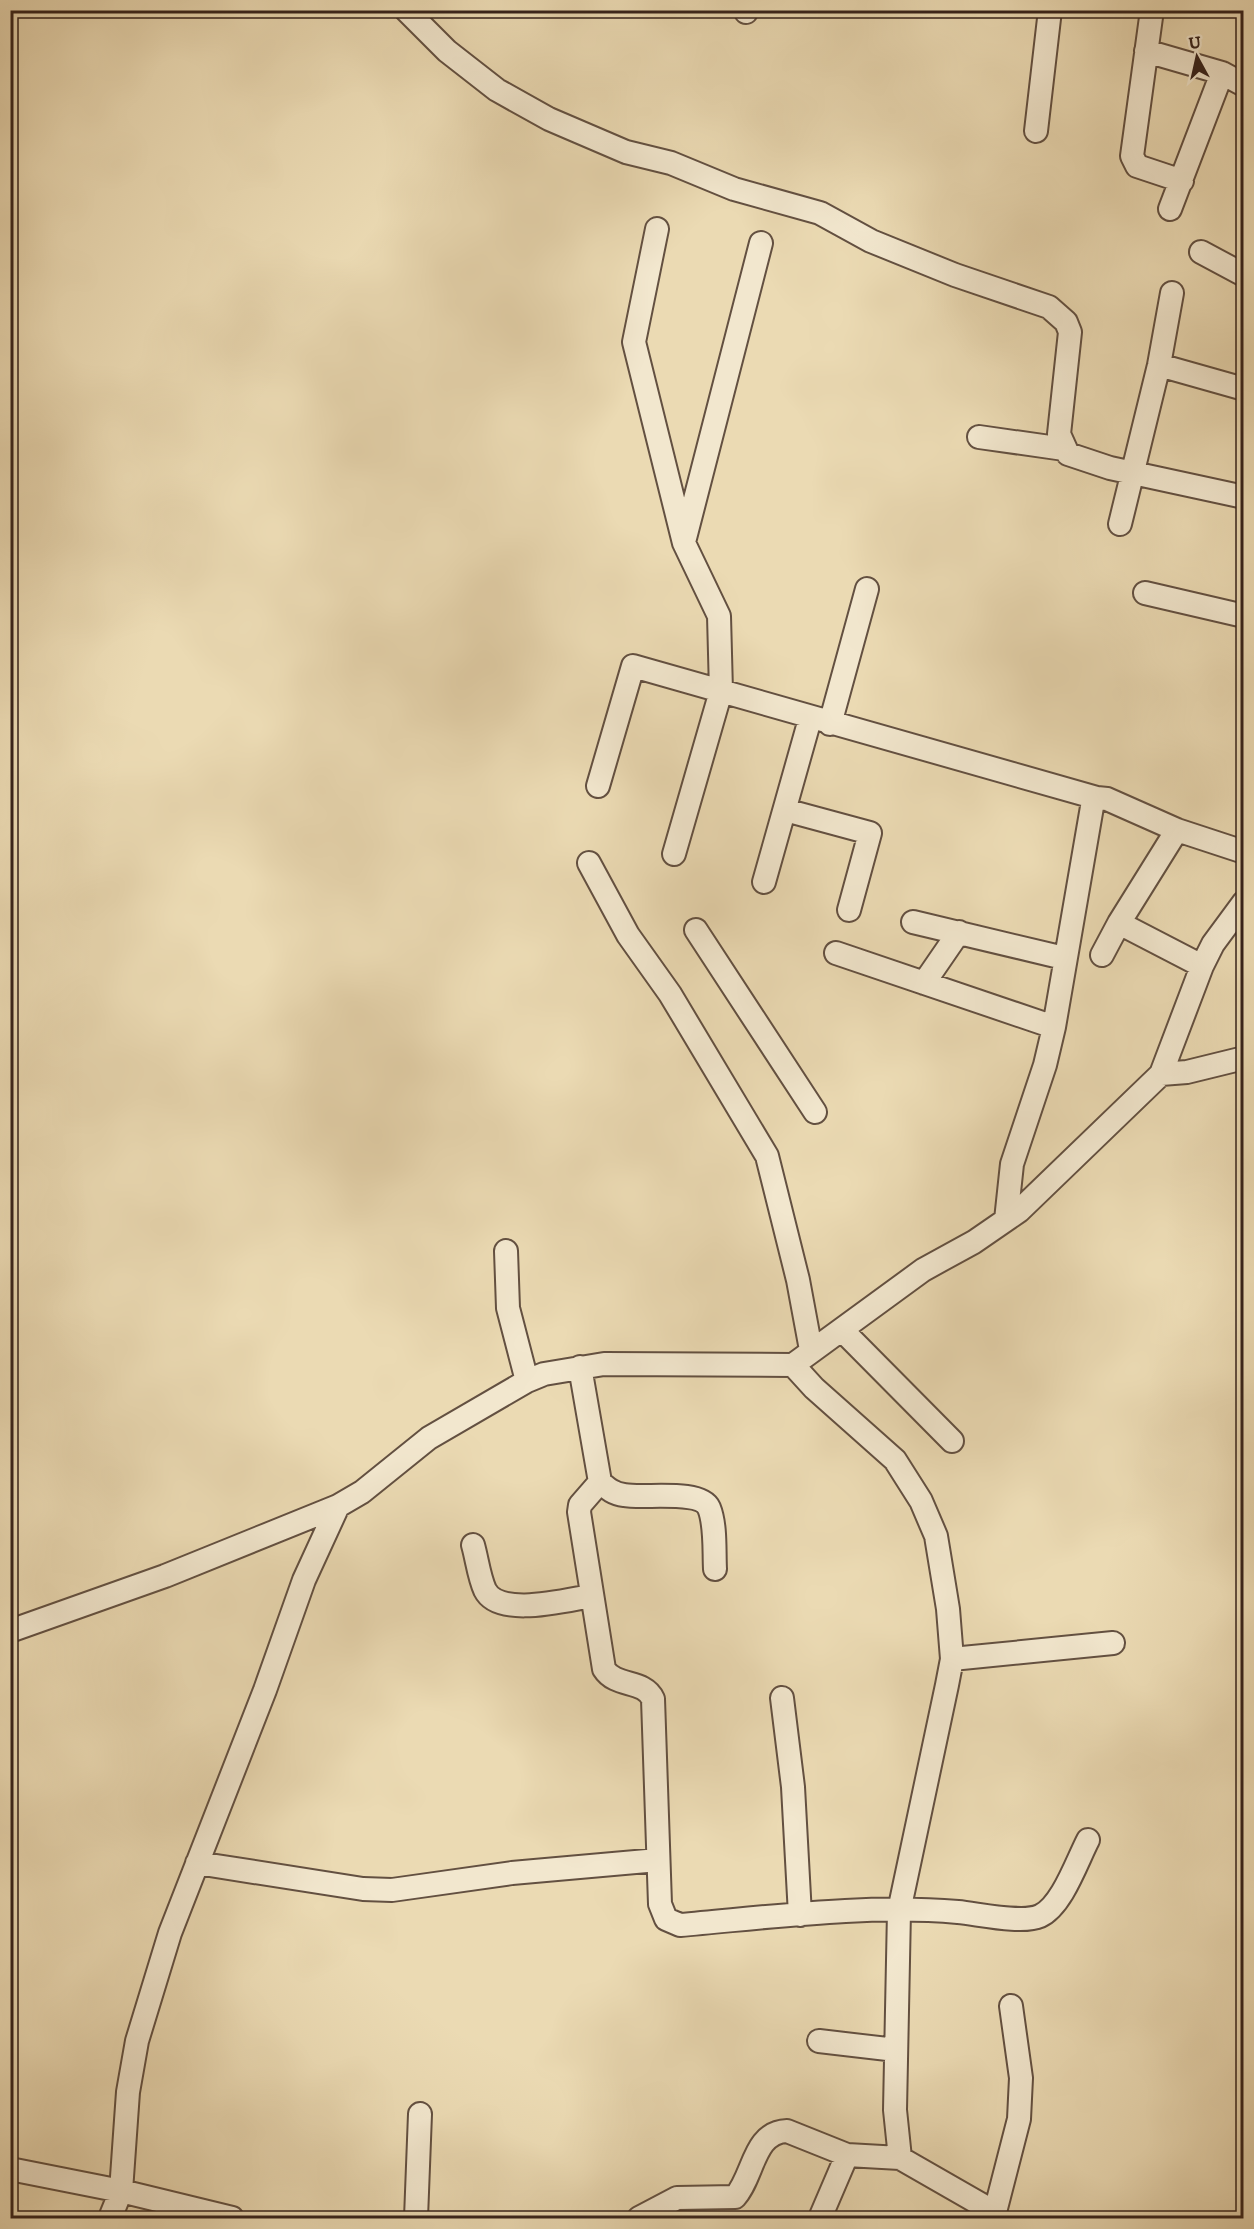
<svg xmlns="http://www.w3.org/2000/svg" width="1254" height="2229" font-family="'IM FELL DW Pica',serif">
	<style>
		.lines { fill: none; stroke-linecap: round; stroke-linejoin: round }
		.minor-casing { stroke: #635041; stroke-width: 26 }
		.minor { stroke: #f2e7ce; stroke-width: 22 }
	</style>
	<rect width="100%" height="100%" fill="#ebdab3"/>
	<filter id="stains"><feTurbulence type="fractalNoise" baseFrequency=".00333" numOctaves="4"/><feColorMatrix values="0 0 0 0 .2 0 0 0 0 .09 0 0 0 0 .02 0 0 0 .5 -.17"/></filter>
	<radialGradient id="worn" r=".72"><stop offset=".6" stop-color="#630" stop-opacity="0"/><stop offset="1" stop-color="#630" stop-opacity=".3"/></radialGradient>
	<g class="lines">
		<defs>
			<path id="minor" d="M406,10L447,51L497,90L549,119L626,152L671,163L734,189L820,213L871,241L955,275L1049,307L1066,322L1070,332L1059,434L1068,454L1110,468L1244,497
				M1152,10L1132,156L1137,166L1182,181
				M746,12L747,10
				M1146,51L1222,73L1244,85
				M1036,131L1050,10
				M1170,209L1222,73
				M657,229L634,342L684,543L719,616L721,691L674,854
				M1201,252L1244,275
				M1159,365L1244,389
				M979,437L1064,449
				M1120,524L1159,365L1172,293
				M684,542L761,243
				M1145,593L1244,616
				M830,724L867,589
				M598,786L633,666L1097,798
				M785,810L870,833L849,910
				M589,863L628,935L670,994L767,1156L798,1280L811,1350
				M764,882L810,719
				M913,922L1064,958
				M1119,923L1202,966
				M696,930L815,1112
				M836,953L1054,1027
				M1102,955L1119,923L1177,830
				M924,983L959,932
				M1161,1074L1187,1072L1244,1058
				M1006,1220L1012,1164L1045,1065L1054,1027L1093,801L1097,798L1107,799L1177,830L1244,852
				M506,1251L508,1308L527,1381
				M842,1330L952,1441
				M580,1367L600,1482L580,1505L579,1512L604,1669C616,1688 644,1679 653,1699L660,1904L666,1919L680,1925C772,1917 867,1904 958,1912C979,1914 1022,1924 1040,1916C1062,1906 1077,1861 1088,1840
				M600,1482C608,1489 614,1494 624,1495C643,1499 700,1489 709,1508C716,1525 714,1551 715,1569
				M473,1545C477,1559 479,1577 485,1590C499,1618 566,1600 591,1596
				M10,1631L165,1576L338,1506L362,1492L429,1438L527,1381L544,1374L604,1364L793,1365
				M952,1659L1113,1643
				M782,1698L793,1787L800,1915
				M197,1863L363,1889L392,1890L512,1873L658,1860
				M819,2041L896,2050
				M10,2169L121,2191L232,2218
				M994,2216L1019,2119L1021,2078L1011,2006
				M110,2218L121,2191L128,2092L137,2041L170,1933L265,1690L304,1580L338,1506
				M416,2218L420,2114
				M639,2218L677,2198L735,2197C754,2176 753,2132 787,2131L847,2155L900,2158
				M820,2218L847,2155
				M997,2218L982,2205L900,2158L895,2110L899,1911L947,1685L952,1659L948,1609L936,1536L921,1501L895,1460L814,1388L793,1365L923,1270L974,1242L1019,1211L1161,1074L1202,966L1213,944L1244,902"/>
		</defs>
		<use href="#minor" class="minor-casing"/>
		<use href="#minor" class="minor"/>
	</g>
	<rect width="1254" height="2229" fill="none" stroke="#ebdab3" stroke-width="36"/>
	<rect x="12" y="12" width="1230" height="2205" fill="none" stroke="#36221b" stroke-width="3"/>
	<rect x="18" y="18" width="1218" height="2193" fill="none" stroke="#36221b" stroke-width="1.5"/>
	<g transform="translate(1197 57) rotate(352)" stroke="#f2e7ce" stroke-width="4.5" paint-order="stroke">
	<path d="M0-4.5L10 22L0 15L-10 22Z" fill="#36221b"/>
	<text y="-9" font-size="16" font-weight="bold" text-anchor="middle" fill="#36221b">U</text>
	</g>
	<rect width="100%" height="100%" filter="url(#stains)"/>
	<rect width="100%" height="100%" fill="url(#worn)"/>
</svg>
